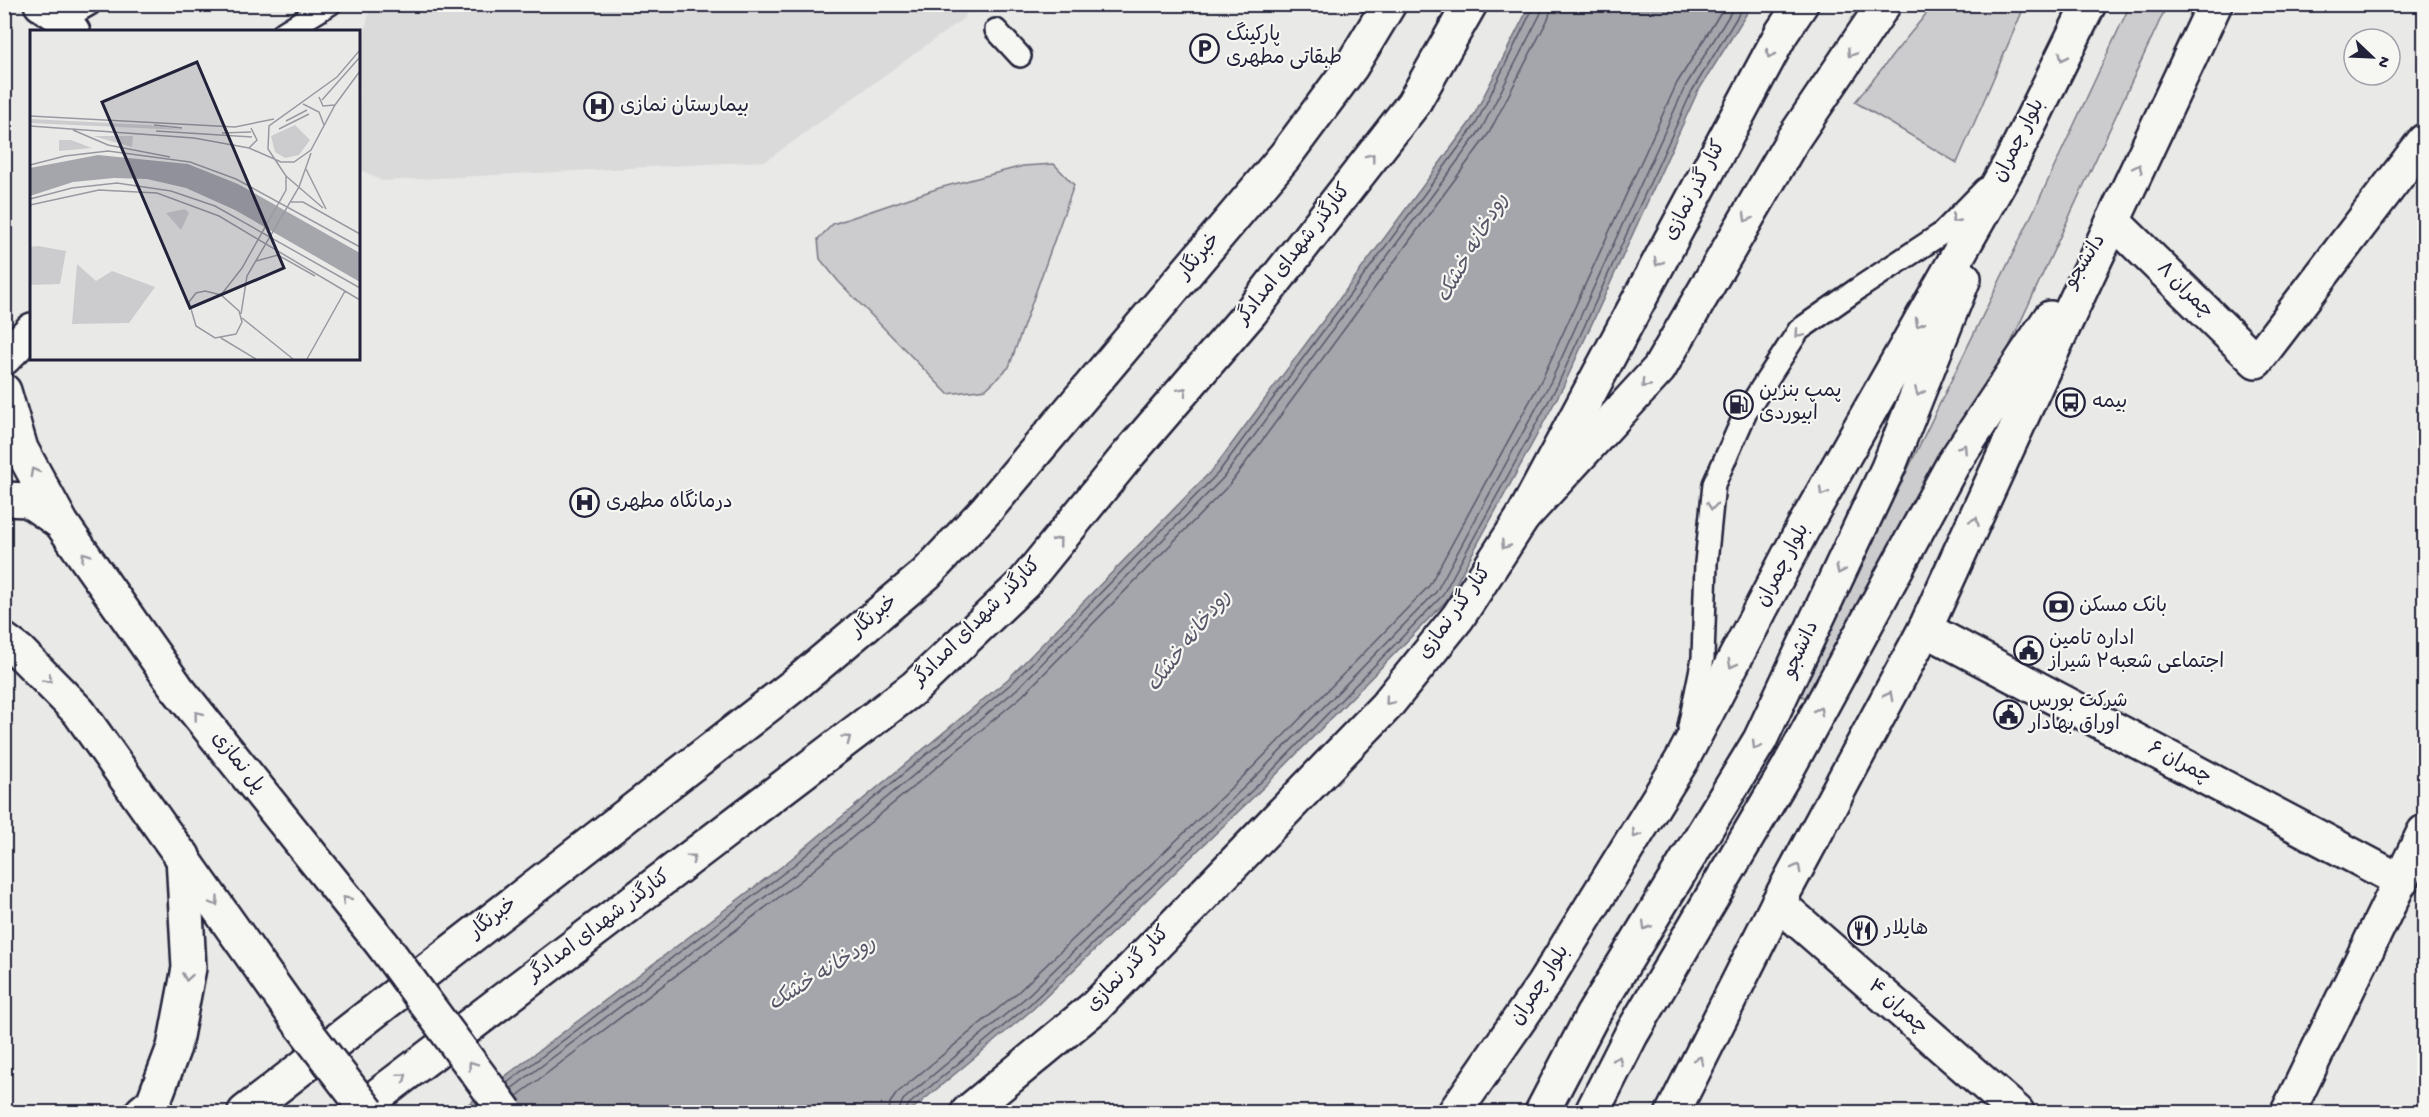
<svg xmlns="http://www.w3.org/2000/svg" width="2429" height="1117" font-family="'Gochi Hand','Playpen Sans Arabic',sans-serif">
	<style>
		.built { fill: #dadada }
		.green { fill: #ccccce; stroke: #777784; stroke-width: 1.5 }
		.water { fill: #a5a5ac; stroke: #71717f; stroke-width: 1.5 }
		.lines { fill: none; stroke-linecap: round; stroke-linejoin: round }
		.shore { stroke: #565668; stroke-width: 1.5 }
		.lane-casing { stroke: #22223b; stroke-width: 26 }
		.street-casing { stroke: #22223b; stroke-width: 38 }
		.secondary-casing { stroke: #22223b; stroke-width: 38 }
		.primary-casing { stroke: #22223b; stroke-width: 38 }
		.lane { stroke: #f6f6f2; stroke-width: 21 }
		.street { stroke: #f6f6f2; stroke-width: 33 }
		.secondary { stroke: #f6f6f2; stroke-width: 33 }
		.primary { stroke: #f6f6f2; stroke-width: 33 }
		.primary-bridge-casing { stroke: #22223b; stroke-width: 38; stroke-linecap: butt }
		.primary-bridge { stroke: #f6f6f2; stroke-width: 33 }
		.oneway { stroke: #9797a0 }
		.labels { text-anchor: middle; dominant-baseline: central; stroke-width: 4.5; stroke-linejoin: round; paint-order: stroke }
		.poi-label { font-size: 20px; fill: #22223b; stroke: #f6f6f2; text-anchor: start }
		.street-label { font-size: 20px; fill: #22223b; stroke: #f6f6f2 }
		.water-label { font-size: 21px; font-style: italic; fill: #565668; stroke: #f6f6f2 }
		.inset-road { fill: none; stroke: #9999a2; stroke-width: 1.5 }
		.view { fill: #22223b; fill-opacity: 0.15; stroke: #22223b; stroke-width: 3 }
		.inset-edge { fill: none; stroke: #22223b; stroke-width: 3 }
	</style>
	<rect width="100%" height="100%" fill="#e9e9e7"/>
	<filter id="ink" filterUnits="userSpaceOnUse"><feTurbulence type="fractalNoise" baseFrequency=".0167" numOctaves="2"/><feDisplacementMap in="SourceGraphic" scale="12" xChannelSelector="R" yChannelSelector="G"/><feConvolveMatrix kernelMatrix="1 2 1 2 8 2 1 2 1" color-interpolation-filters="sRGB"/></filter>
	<g filter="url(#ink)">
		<path class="built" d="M371,5V4L970,5L964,18L766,161L382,181L359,169V54Z"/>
		<path class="green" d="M1934,4L2025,5L1957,163L1855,102Z
			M2130,5H2167L1997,373L1816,701L1798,695L2037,204Z
			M1054,164L1074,185L1009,367L986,389L948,394L839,282L820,259L818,239L833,224L939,188L1023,166Z"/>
		<path class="water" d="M1530,5H1752L1697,93L1563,387L1447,600L1270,781L1033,1009L909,1112H458L785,864L1008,679L1214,468L1471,121Z"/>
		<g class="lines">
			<path class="shore" d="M507,1083L789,869L1012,683L1218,473L1476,124L1535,4
				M511,1089L794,875L1017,689L1223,478L1482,128L1541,13L1542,4
				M517,1096L799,882L1022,696L1230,484L1489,133L1549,17L1551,4
				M889,1112L890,1103L897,1093L1018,992L1254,766L1429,586L1543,377L1677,83L1726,4
				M898,1112L903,1100L1024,999L1260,772L1436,592L1551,381L1685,87L1736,4
				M906,1112L908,1105L1029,1005L1266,777L1442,596L1558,384L1692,91L1745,4"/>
			<defs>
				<path id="lane" d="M64,19L90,4
					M996,30L1020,56
					M284,32L330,4
					M1689,727L1703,658L1706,563L1714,484L1746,412L1799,330L1859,288L1941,234L1985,189"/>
				<path id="street" d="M2113,221L2256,361L2424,141
					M1925,629L2401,881
					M1778,903L2017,1112
					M2288,1112L2424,832"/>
				<path id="secondary" d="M142,1112L153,1103L174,1047L189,968L183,856
					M245,1112L793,686L926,574L987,509L1285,156L1351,67L1389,4
					M356,1112L915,687L1024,583L1128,455L1250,313L1413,104L1470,4
					M968,1112L1096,1006L1386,706L1458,617L1523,517L1781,34L1801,4"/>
				<path id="primary" d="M41,4L64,19L73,32
					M4,358L32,330
					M4,391L21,449L62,524L177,688L383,945
					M4,499L28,500L61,523
					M1523,517L1659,369L1793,139L1884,4
					M4,640L19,651L79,712L299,1022
					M1455,1112L1543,985L1682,760L1802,530L2011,162L2089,4
					M1542,1112L1592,1016L1760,740L1888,468L1964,278
					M1592,1112L1631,1035L1788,768L1953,464L2050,318
					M1673,1112L1778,903L1925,629L2038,381L2215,4"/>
			</defs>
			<use href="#lane" class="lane-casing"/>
			<use href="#street" class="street-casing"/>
			<use href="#secondary" class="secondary-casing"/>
			<use href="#primary" class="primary-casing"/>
			<use href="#lane" class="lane"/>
			<use href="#street" class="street"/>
			<use href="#secondary" class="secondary"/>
			<use href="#primary" class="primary"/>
			<defs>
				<path id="primary-bridge" d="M383,945L506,1112
					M299,1022L368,1112"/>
			</defs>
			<use href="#primary-bridge" class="primary-bridge-casing"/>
			<use href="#primary-bridge" class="primary-bridge"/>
		</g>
		<defs><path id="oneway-chevron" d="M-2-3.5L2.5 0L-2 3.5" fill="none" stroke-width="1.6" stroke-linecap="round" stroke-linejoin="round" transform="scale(1.5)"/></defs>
		<g class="oneway">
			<use href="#oneway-chevron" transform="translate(1851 53) rotate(124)"/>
			<use href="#oneway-chevron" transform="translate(1770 54) rotate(118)"/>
			<use href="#oneway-chevron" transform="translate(2063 57) rotate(116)"/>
			<use href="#oneway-chevron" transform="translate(1371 157) rotate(-52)"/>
			<use href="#oneway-chevron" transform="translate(2138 168) rotate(-65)"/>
			<use href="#oneway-chevron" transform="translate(1747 218) rotate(120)"/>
			<use href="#oneway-chevron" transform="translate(1955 219) rotate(134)"/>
			<use href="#oneway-chevron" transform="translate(1658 262) rotate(118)"/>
			<use href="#oneway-chevron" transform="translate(1919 323) rotate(120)"/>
			<use href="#oneway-chevron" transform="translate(1799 334) rotate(131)"/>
			<use href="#oneway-chevron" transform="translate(1645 384) rotate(133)"/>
			<use href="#oneway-chevron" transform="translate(1183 391) rotate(-49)"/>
			<use href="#oneway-chevron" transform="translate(1919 392) rotate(112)"/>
			<use href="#oneway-chevron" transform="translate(1963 448) rotate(-57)"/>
			<use href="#oneway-chevron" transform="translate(34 472) rotate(-119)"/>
			<use href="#oneway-chevron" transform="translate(1823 492) rotate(120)"/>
			<use href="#oneway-chevron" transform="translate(1712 506) rotate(96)"/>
			<use href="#oneway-chevron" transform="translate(1975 521) rotate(-65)"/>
			<use href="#oneway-chevron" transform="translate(1058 541) rotate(-51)"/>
			<use href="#oneway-chevron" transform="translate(1505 545) rotate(123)"/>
			<use href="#oneway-chevron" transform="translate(85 556) rotate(-125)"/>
			<use href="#oneway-chevron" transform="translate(1840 570) rotate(115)"/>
			<use href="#oneway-chevron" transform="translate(1732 664) rotate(118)"/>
			<use href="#oneway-chevron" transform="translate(48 679) rotate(46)"/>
			<use href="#oneway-chevron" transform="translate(1889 696) rotate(-62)"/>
			<use href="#oneway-chevron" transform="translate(1389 701) rotate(130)"/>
			<use href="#oneway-chevron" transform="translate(1819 711) rotate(-61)"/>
			<use href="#oneway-chevron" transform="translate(198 715) rotate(-129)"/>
			<use href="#oneway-chevron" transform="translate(847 739) rotate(-37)"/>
			<use href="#oneway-chevron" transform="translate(1756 746) rotate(121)"/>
			<use href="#oneway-chevron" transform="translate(1636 834) rotate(122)"/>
			<use href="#oneway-chevron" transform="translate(692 858) rotate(-37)"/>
			<use href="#oneway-chevron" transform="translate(1797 868) rotate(-62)"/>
			<use href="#oneway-chevron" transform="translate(346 900) rotate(-129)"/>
			<use href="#oneway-chevron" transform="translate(215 902) rotate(55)"/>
			<use href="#oneway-chevron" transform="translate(1646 926) rotate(121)"/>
			<use href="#oneway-chevron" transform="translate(187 977) rotate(100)"/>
			<use href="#oneway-chevron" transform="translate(1618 1060) rotate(-64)"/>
			<use href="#oneway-chevron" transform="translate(1699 1060) rotate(-63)"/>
			<use href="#oneway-chevron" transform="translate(472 1065) rotate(-126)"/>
			<use href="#oneway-chevron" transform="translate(403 1077) rotate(-37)"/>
		</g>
	</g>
	<defs>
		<symbol id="parking-ring" viewBox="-11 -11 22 22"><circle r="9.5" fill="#f6f6f2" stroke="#22223b" stroke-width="1.5"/><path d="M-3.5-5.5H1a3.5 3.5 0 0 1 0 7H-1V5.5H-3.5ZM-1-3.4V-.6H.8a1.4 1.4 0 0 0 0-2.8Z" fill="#22223b"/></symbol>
		<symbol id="hospital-ring" viewBox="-11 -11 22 22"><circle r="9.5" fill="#f6f6f2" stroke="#22223b" stroke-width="1.5"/><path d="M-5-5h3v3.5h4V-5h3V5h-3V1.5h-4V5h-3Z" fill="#22223b"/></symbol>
		<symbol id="bus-ring" viewBox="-11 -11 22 22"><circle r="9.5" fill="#f6f6f2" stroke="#22223b" stroke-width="1.5"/><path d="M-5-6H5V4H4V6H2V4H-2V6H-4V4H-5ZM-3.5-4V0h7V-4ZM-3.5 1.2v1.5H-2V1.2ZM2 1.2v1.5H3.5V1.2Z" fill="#22223b"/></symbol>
		<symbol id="fuel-ring" viewBox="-11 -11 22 22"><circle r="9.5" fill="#f6f6f2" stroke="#22223b" stroke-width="1.5"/><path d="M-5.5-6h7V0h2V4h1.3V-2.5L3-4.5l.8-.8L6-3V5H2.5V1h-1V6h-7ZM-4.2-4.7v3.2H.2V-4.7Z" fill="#22223b"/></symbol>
		<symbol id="bank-ring" viewBox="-11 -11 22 22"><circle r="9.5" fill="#f6f6f2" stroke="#22223b" stroke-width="1.5"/><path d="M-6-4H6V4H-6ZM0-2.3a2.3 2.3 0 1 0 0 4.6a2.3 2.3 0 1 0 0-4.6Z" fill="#22223b"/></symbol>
		<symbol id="civic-ring" viewBox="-11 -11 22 22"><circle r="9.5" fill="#f6f6f2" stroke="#22223b" stroke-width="1.5"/><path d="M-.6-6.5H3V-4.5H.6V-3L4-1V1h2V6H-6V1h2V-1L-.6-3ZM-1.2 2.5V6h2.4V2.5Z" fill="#22223b"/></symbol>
		<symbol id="restaurant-ring" viewBox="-11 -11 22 22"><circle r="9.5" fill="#f6f6f2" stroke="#22223b" stroke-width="1.5"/><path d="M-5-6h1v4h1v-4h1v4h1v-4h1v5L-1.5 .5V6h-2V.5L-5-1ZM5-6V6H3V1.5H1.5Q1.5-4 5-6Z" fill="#22223b"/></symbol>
	</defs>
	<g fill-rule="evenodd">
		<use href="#parking-ring" x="1188" y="32" width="33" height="33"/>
		<use href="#hospital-ring" x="582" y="90" width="33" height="33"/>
		<use href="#bus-ring" x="2054" y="386" width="33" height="33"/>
		<use href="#fuel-ring" x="1722" y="388" width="33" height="33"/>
		<use href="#hospital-ring" x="568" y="486" width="33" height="33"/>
		<use href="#bank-ring" x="2042" y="590" width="33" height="33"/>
		<use href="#civic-ring" x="2012" y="634" width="33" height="33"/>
		<use href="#civic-ring" x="1992" y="698" width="33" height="33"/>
		<use href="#restaurant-ring" x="1846" y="914" width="33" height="33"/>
	</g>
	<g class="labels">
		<g class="poi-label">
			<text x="1226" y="36">پارکینگ<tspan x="1226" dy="23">طبقاتی مطهری</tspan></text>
			<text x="620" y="107">بیمارستان نمازی</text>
			<text x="1759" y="392">پمپ بنزین<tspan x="1759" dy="23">ابیوردی</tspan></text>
			<text x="2092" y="403">بیمه</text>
			<text x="606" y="503">درمانگاه مطهری</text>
			<text x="2079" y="607">بانک مسکن</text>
			<text x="2049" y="640">اداره تامین<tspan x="2049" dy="23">اجتماعی شعبه۲ شیراز</tspan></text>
			<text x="2029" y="702">شرکت بورس<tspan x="2029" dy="23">اوراق بهادار</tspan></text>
			<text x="1884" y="930">هایلار</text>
		</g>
		<g class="street-label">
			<text transform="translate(2020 141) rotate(-63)">بلوار چمران</text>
			<text transform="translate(1696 191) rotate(-62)">کنار گذر نمازی</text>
			<text transform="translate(1295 255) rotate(-52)">کنارگذر شهدای امدادگر</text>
			<text transform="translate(1200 257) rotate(-50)">خبرنگار</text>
			<text transform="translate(2086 262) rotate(-57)">دانشجو</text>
			<text transform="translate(2184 291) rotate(45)">۸ چمران</text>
			<text transform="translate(1784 566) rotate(-62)">بلوار چمران</text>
			<text transform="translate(1456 613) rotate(-54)">کنار گذر نمازی</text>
			<text transform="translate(875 617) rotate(-40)">خبرنگار</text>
			<text transform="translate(978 623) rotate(-45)">کنارگذر شهدای امدادگر</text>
			<text transform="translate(1802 650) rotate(-65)">دانشجو</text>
			<text transform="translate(237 763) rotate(51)">پل نمازی</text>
			<text transform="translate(2179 764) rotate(28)">۶ چمران</text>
			<text transform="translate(494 919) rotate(-38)">خبرنگار</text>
			<text transform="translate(600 927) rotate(-37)">کنارگذر شهدای امدادگر</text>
			<text transform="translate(1129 970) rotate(-46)">کنار گذر نمازی</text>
			<text transform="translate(1541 986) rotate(-57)">بلوار چمران</text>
			<text transform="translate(1897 1008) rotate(41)">۴ چمران</text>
		</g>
		<g class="water-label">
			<text transform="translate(1474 249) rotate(-60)">رودخانه خشک</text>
			<text transform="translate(1190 642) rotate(-52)">رودخانه خشک</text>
			<text transform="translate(823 975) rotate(-32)">رودخانه خشک</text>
		</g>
	</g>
	<g transform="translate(30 30)">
		<rect width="330" height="330" fill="#e9e9e7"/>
		<path d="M0,89L119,95L154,100L0,93ZM265,95L280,110L269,125L255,128L245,122L241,106ZM63,106H103L102,117ZM29,110H41L62,118L29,121ZM155,179L159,183L151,200L136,183ZM8,216L36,221L30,254L0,255V217ZM47,234L66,251L82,241L125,257L99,293L42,294Z" fill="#ccccce"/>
		<path d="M68,125L158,134L208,154L330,223V252L205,180L156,158L117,149L84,148L43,152L0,166V138Z" fill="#a5a5ac"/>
		<path class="inset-road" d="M289,67L293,76L305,75M292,70L330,27M273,74L289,82L294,95M0,86L205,97L244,89M256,91L277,80M124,95L152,98M0,96L164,108L219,118L251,132H264L281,120L305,75L330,41M249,99L279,84M43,100L78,115L140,127M126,101L222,107M192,103L221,102M219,118L227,110L221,98M0,135L35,126L78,121L160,132L206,149L330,217M276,139L296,179M256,146L293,178M0,169L42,158L87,153L141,161L185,176L330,258M261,172H273L330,204M0,175L69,160L127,163L189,186L330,270M226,231L248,225L285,246M175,261L191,265L209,281L212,292L206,304L185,308L166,296L159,272L166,263ZM191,265L212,238L256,160V146L238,119L239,96L307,47L330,20M211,284L217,246L269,157L281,123M212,288L263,329M191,308L226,329M277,329L315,261"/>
		<path class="view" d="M167,32L254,238L160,278L72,72Z"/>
		<rect width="330" height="330" class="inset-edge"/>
	</g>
	<rect width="2429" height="1117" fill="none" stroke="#f6f6f2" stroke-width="24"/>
	<rect x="12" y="12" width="2405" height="1093" fill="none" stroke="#22223b" stroke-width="2" filter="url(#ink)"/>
	<g transform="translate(2372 57) rotate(113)"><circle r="28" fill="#f6f6f2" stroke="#a1a1a9" stroke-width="1.5"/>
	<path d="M0-4.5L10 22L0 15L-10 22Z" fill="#22223b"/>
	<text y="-9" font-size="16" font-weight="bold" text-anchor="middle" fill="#22223b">N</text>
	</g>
</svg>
